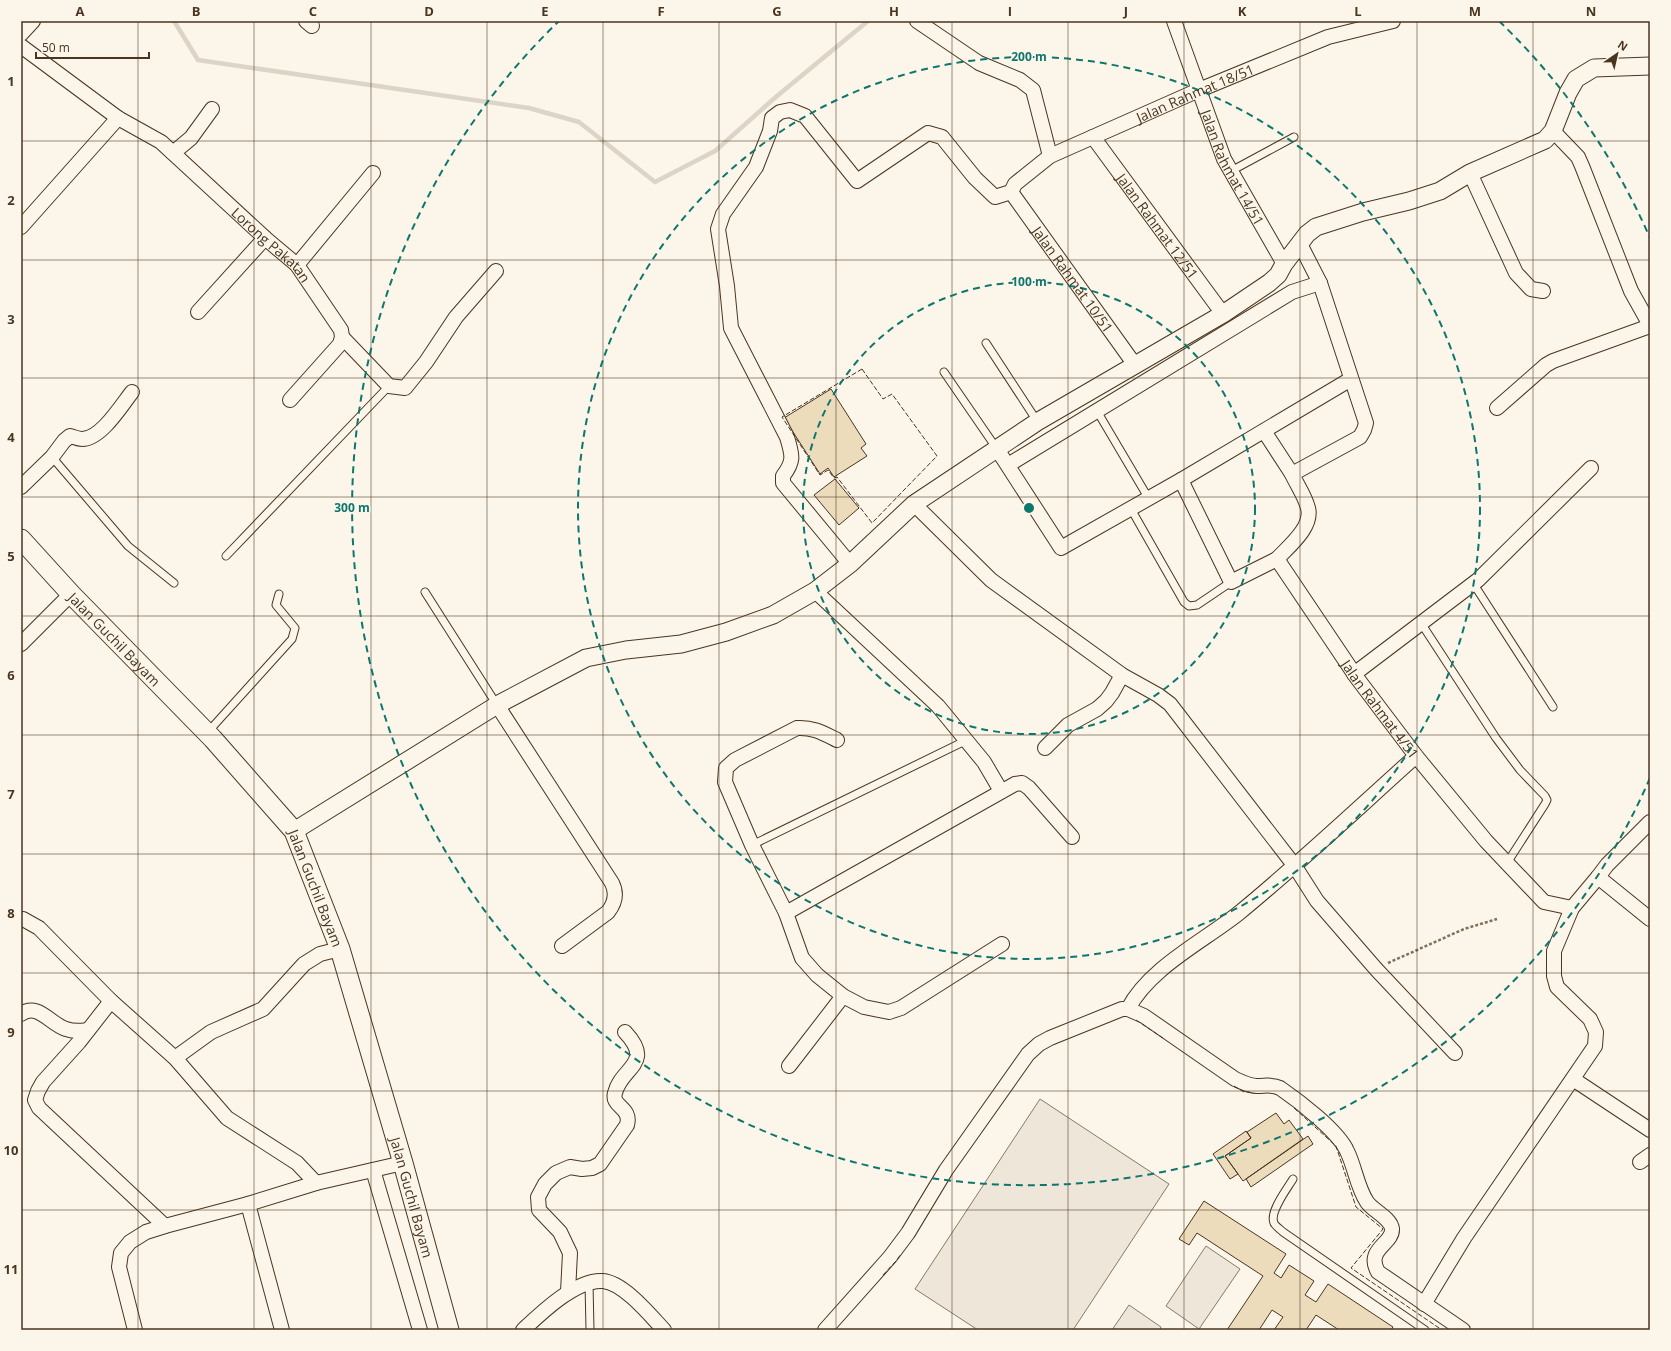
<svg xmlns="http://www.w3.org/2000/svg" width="1671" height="1351" font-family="'Open Sans',sans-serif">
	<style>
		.green { fill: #ede6d9; stroke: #887966 }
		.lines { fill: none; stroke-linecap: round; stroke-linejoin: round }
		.stream { stroke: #dcd4c6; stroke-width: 4.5 }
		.building { fill: #ecdcbc; stroke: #4a3520 }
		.service-casing { stroke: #4a3520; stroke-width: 9 }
		.minor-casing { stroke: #4a3520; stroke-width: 16 }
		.tertiary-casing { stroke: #4a3520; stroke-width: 19 }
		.secondary-casing { stroke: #4a3520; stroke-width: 21 }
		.path { stroke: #7f6f5c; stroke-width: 2.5; stroke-dasharray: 3 2; stroke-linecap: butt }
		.service { stroke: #fbf6e9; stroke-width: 7 }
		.minor { stroke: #fbf6e9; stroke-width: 14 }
		.tertiary { stroke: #fbf6e9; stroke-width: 17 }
		.secondary { stroke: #fbf6e9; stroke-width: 19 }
		.fence { stroke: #4a3520; stroke-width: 1; stroke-dasharray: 5 2; stroke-linecap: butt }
		.grid { fill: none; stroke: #4a3520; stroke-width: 1; stroke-opacity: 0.55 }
		.ring { fill: none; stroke: #0f766e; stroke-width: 2; stroke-dasharray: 7 5 }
		.labels { text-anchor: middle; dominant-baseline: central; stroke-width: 3; stroke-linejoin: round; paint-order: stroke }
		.street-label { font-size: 14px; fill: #4a3520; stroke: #fbf6e9 }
		.centre { fill: #0f766e; stroke: #fbf6e9; stroke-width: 2 }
		.ring-label { font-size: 12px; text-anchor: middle; font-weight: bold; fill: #0f766e; stroke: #fbf6e9; stroke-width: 3; stroke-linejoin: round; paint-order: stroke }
		.neatline { fill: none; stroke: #4a3520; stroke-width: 1.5 }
		.grid-label { font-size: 13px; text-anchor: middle; font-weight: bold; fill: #4a3520 }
	</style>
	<rect width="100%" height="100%" fill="#fbf6e9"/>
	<path class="green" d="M1040,1099L1169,1184L1073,1330H978L915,1289Z
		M1206,1246L1240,1269L1199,1329L1166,1306Z
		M1129,1305L1161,1327L1160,1330H1112Z"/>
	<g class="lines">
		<path class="stream" d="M174,21L198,60L529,108L579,122L655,182L715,151L777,96L868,21"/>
	</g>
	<path class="building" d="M831,389L866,444L861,448L867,456L834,477L828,468L820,474L784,418Z
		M835,479L859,508L839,525L814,495Z
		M1276,1113L1284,1124L1289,1120L1303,1139L1243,1181L1225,1156L1251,1138L1247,1132Z
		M1246,1131L1251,1138L1225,1156L1238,1174L1230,1179L1213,1154Z
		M1308,1136L1313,1144L1251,1187L1246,1179Z
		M1204,1201L1286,1254L1274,1273L1281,1278L1289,1265L1314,1281L1305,1295L1316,1302L1328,1284L1393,1327L1391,1330H1339L1316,1315L1306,1330H1274L1283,1317L1272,1310L1259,1330H1227L1263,1276L1197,1233L1189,1245L1179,1239Z"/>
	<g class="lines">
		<defs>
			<path id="service" d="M1231,171L1294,137
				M986,343L1037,421
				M944,372L997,449
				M1097,411L1149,499
				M52,457L128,546L174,583
				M1131,509L1184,602L1189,606L1197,605L1231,582
				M226,556L389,386
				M1473,583L1553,707
				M425,592L497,705
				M1421,623L1496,738L1520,770L1545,796L1547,800L1545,804L1507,863
				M207,733L292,639L295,628L276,605L279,594
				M752,845L967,740
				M1293,1179C1287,1189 1269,1212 1274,1223C1275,1226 1280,1229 1283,1232L1425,1330
				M589,1283L590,1330"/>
			<g id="minor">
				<path d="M306,21L312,26"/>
				<path d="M917,21L979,63L1020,80L1033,90L1050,156"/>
				<path id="s1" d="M1174,21L1224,159L1284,264"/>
				<path d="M21,34L33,21"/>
				<path id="s2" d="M21,46L118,118L161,142L265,238L297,265L341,330L342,337L340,344L290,400"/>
				<path d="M1553,131L1578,157L1582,166L1631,291L1650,325"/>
				<path id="s3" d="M1093,137L1223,314"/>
				<path d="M173,153L191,138L212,109"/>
				<path d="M1470,173L1516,273L1531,289L1543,291"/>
				<path id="s4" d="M1011,192L1015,184L1050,156L1199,90L1328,37L1393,21"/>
				<path id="s5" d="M1011,192L1135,365"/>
				<path d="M21,227L118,118"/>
				<path d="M297,265L373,173"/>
				<path d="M198,312L265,238"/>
				<path d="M342,337L389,386L405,388L426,362L456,317L496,271"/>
				<path d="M1497,408L1546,365L1553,361L1650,326"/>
				<path d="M1264,431L1292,474L1360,437L1364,430L1366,423L1320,283L1300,244"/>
				<path d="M997,449L1061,548L1181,480L1351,379"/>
				<path d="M1008,465L1292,292L1320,283"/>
				<path id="s6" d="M1292,474C1297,485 1305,496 1308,508C1313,527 1289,546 1277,559L1357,678L1416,756L1486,841L1544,902L1572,908"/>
				<path d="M1181,480L1231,582L1277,559"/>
				<path d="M21,487L52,457L64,441L70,436C74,437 78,439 82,439C101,439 121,406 132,392"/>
				<path d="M914,504L991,580L1122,675L1158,695L1170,704L1294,865L1317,901L1376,969L1455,1053"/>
				<path d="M850,564L783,483V476C795,460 792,455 787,437L731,328L727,286L718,229L723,214L756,167L770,131L772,118L780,112L790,110L805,116L857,181L928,133L942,137L975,178L995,197L1011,192"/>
				<path d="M815,591L938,706L984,762L1001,791"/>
				<path d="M21,644L71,594"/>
				<path d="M1354,674L1478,580L1591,468"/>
				<path d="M497,705L612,883C617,893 615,903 608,912L562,946"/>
				<path d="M837,740C823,733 813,727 797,728L735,760L726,768L725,782L752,845L786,913L1015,784L1022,783L1029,788L1072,837"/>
				<path d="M1045,748L1068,725L1097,709L1106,701L1112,693L1122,675"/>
				<path d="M1598,877L1607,865L1650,822"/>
				<path d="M786,913L802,958L817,975L843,996L864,1007L889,1012L901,1008L1002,944"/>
				<path d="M21,920L23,919L39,928L111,1001L175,1058L227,1118L297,1163L316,1183"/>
				<path d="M111,1001L79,1042L43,1082L38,1091L35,1100L39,1108L165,1226"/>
				<path d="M1128,1009C1149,968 1204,941 1239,913C1300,863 1357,809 1416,756"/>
				<path d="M21,1014C38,1002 50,1024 66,1029C74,1032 80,1031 88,1030"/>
				<path d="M175,1058L211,1032L263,1009L304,964L320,954L340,949"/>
				<path d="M789,1066L843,996"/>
				<path d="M1573,1079L1650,1130"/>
				<path d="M1640,1162L1650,1155"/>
				<path d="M373,1170L420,1330"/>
				<path d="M248,1204L282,1330"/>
				<path d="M568,1292L570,1253L560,1232L539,1210L538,1197L545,1184L556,1173L570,1167L582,1169L592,1168L600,1164L627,1125C632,1107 611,1107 615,1093C621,1067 655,1064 625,1032"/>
				<path d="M1424,1304L1464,1238L1595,1046L1596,1032L1590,1019L1557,987L1554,976V951L1572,908L1598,877L1650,919"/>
				<path d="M135,1330L119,1267L121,1253L130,1242L146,1232L165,1226L248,1204L316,1183L403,1163"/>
				<path d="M523,1330C541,1313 576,1279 603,1281C624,1283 650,1315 664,1330"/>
				<path d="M825,1330L890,1257L908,1233L946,1170L1028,1054L1039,1044L1050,1038L1122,1009H1128L1144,1016L1235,1079C1242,1082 1249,1086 1257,1086C1266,1086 1272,1084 1280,1088C1299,1101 1338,1131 1347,1151C1355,1167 1357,1187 1367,1202C1373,1211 1391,1218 1392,1229C1393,1244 1365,1249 1378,1272L1463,1330"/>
			</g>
			<path id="tertiary" d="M294,831L497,705L586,658L626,650L681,644L726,632L773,615L815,591L850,564L914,504L1037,422L1223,314L1269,283L1278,275L1284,264L1307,234L1316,227L1363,212L1409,201L1440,191L1470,173L1545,140L1553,131L1568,93L1576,79L1594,68L1650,66"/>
			<g id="secondary">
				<path id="s7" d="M21,539L71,594L213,739L294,831L340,949L403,1163L449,1330"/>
			</g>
		</defs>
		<use href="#service" class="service-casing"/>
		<use href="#minor" class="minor-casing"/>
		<use href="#tertiary" class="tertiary-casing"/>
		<use href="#secondary" class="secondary-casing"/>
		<path class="path" d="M1388,963L1464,929L1497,919"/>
		<use href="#service" class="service"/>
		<use href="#minor" class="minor"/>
		<use href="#tertiary" class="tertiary"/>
		<use href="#secondary" class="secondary"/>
		<path class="fence" d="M862,369L883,399L892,394L937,456L872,523L837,477L834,478L828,470L820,475L782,417Z
			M1136,1020L1163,1038
			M1234,1086L1244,1092H1250
			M1294,1108L1336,1146L1356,1207L1383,1229L1351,1268L1442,1330
			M883,1275L896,1261L901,1254"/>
	</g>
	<path class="grid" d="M138,21V1330M254,21V1330M371,21V1330M487,21V1330M603,21V1330M719,21V1330M836,21V1330M952,21V1330M1068,21V1330M1184,21V1330M1300,21V1330M1417,21V1330M1533,21V1330M21,141H1650M21,260H1650M21,378H1650M21,497H1650M21,616H1650M21,735H1650M21,854H1650M21,973H1650M21,1091H1650M21,1210H1650"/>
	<g class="ring">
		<circle cx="1029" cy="508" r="226"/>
		<circle cx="1029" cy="508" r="451"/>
		<path d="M1650 778A677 677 0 1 1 559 21M1499 21A677 677 0 0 1 1650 238"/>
	</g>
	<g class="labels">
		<g class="street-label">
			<text stroke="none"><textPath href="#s4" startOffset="212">Jalan Rahmat 18/51</textPath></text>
			<text stroke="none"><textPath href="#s1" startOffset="158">Jalan Rahmat 14/51</textPath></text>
			<text stroke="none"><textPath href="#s3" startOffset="110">Jalan Rahmat 12/51</textPath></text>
			<text stroke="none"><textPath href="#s2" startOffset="321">Lorong Pakatan</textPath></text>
			<text stroke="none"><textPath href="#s5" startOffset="107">Jalan Rahmat 10/51</textPath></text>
			<text stroke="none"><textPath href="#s7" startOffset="137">Jalan Guchil Bayam</textPath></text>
			<text stroke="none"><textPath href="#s6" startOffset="282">Jalan Rahmat 4/51</textPath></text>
			<text stroke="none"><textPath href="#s7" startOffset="461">Jalan Guchil Bayam</textPath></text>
			<text stroke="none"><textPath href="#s7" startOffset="785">Jalan Guchil Bayam</textPath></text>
		</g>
	</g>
	<circle cx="1029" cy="508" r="6" class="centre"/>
	<g class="ring-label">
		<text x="1029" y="61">200 m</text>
		<text x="1029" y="286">100 m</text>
		<text x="352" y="512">300 m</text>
	</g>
	<rect width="1671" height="1351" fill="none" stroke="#fbf6e9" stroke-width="44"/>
	<g transform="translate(1617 54) rotate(34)" stroke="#fbf6e9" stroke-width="3" paint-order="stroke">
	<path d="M0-3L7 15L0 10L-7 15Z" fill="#4a3520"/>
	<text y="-6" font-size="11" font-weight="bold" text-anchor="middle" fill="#4a3520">N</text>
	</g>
	<path d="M36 52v6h113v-6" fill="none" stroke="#4a3520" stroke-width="2"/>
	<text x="42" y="52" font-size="12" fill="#4a3520" stroke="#fbf6e9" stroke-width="3" paint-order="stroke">50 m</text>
	<rect x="22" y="22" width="1627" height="1307" class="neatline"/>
	<g class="grid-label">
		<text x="80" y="16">A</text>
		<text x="196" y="16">B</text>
		<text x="313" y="16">C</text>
		<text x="429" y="16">D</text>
		<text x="545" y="16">E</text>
		<text x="661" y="16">F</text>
		<text x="777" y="16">G</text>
		<text x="894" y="16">H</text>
		<text x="1010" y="16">I</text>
		<text x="1126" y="16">J</text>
		<text x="1242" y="16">K</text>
		<text x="1358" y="16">L</text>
		<text x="1475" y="16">M</text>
		<text x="1591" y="16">N</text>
		<text x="11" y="86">1</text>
		<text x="11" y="205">2</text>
		<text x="11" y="324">3</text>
		<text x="11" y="442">4</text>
		<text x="11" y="561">5</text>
		<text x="11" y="680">6</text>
		<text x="11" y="799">7</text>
		<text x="11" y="918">8</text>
		<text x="11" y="1037">9</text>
		<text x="11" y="1155">10</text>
		<text x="11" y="1274">11</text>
	</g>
</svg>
